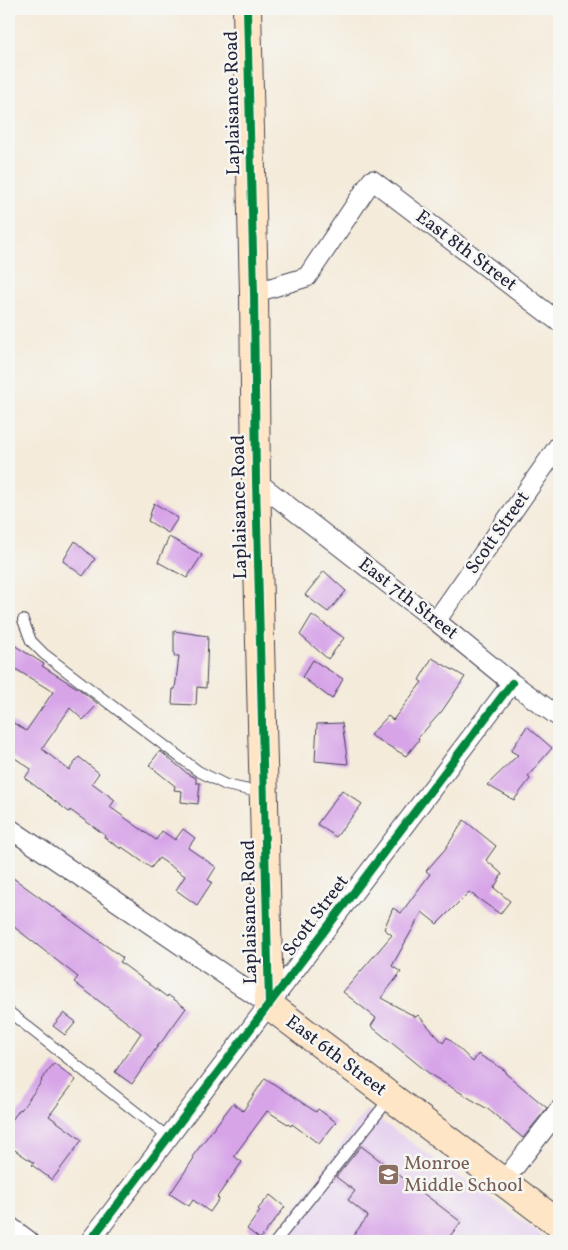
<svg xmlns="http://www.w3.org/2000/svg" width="568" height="1250" font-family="Vollkorn,serif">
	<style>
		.built { fill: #e6d3f0 }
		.building { fill: #d7a4e8 }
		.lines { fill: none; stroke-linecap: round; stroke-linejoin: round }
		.lane-casing { stroke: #424053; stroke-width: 12 }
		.street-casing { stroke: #424053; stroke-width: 21 }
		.secondary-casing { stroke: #424053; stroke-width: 30 }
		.lane { stroke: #fff; stroke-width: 10 }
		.street { stroke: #fff; stroke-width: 19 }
		.secondary { stroke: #fee5c5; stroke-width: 28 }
		.cycleway-casing { stroke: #f6f6f2; stroke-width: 11 }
		.cycleway { stroke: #00873e; stroke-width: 8 }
		.labels { text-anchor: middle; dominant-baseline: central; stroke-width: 5; stroke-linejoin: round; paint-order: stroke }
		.street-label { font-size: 19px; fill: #22223b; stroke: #f6f6f2 }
		.education-label { font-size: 19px; fill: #785e54; stroke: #f6f6f2; text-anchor: start }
	</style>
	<rect width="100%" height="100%" fill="#f6f6f2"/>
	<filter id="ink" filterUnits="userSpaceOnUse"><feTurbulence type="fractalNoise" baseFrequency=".02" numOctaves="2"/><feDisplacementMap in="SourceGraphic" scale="10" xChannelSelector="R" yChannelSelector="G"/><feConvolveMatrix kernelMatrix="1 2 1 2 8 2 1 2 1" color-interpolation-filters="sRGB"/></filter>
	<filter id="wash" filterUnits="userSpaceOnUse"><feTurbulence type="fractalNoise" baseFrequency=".0096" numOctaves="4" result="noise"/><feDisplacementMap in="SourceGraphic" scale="20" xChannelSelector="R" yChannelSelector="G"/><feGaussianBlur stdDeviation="1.12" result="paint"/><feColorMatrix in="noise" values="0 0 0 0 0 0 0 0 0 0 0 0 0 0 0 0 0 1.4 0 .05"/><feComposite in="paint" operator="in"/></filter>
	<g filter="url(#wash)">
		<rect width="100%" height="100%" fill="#f4ebda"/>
		<path class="built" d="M366,1110L550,1241H271Z"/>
		<g id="blocks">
			<path class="building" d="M154,503L178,518L168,533L148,521Z
				M169,537L202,555L187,578L158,562Z
				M75,541L95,559L83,576L63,561Z
				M324,571L346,591L328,612L305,595Z
				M312,615L344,638L328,659L300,635Z
				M174,631L208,636L206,688L197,687L196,705L172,704L173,689H175L179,656H174Z
				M9,642L44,664L42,666L79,689L98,704L83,720L70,708L42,749L69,770L79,757L99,773L92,783L115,800L110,807L156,840L162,831L175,840L183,829L195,838L188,848L216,867L208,880L212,882L197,905L176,890L185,876L159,858L151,868L122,847L121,849L104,837L105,835L70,810L69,812L25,778L31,769L9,754V720L26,731L53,692L9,665Z
				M432,658L465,677L442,711L418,738L419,740L406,756L370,735L388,716L393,720L422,682L419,680Z
				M313,660L343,679L332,699L302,677Z
				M342,723L348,764L315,761L317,724Z
				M527,726L552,748L528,776L530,779L514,800L487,785L518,755L511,751Z
				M160,751L188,774L196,778V783H200L198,804L181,802L182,791L174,790L175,786L149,765Z
				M342,790L362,804L336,837L317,824Z
				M464,820L496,846L486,860L502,874L494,888L510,901L500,914L469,892L437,924L422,912L392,966L401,972L381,998L416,1017L418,1015L443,1043L447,1037L473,1062L478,1054L506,1071L505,1073L547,1108L523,1138L489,1110L431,1075L371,1026L376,1018L343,992L392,935L384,929L393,908L401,913L430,874L426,871L446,848Z
				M9,875L123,958L120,962L167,997L168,995L186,1008L160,1044H159L132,1084L115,1072L141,1033L74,982L78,977L9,923Z
				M64,1013L76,1022L65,1035L53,1026Z
				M54,1063L76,1080L49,1116L82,1140L52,1180L32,1165L34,1163L9,1146V1124L20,1109L21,1110L42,1081L41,1080Z
				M265,1078L316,1112L318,1109L336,1122L319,1144L292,1124L291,1126L267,1111L234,1156L242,1162L217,1197L219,1199L210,1212L193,1200L189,1206L170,1194L194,1158L192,1157L233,1103L243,1111Z
				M361,1146L461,1222L446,1241H349L368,1216L348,1200L355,1191L336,1177Z
				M270,1195L285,1207L260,1239L247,1229L260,1211L258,1209Z"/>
		</g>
	</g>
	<g filter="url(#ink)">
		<use href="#blocks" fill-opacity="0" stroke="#424053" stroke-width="1"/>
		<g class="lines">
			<defs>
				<path id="lane" d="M23,620L31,641L44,654L198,771L226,785L263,793
					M9,1012L169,1138
					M276,1241L390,1098"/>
				<path id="street" d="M254,293L307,277L372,180L559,322
					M256,481L436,621L512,683L559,717
					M436,621L559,445
					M9,828L269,1005
					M503,1182L559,1110
					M9,1226L29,1241
					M90,1241L512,683"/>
				<path id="secondary" d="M247,9L254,293L256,481L269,1005L559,1224"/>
			</defs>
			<use href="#lane" class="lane-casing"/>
			<use href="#street" class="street-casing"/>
			<use href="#secondary" class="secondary-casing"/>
			<use href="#lane" class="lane"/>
			<use href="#street" class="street"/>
			<use href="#secondary" class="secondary"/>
			<defs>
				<path id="cycleway" d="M247,9L254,293L256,481L269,1005
					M90,1241L512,683"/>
			</defs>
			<use href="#cycleway" class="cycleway-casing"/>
			<use href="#cycleway" class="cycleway"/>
		</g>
	</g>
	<defs>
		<symbol id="school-square" viewBox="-11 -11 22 22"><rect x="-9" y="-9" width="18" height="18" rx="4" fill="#8d6e63" stroke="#f6f6f2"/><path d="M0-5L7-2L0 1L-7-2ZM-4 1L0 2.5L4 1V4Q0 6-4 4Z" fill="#fff"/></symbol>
	</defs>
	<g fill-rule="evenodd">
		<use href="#school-square" x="376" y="1162" width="25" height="25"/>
	</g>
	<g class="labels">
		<g class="street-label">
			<text transform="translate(233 103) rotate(-91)">Laplaisance Road</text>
			<text transform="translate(466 251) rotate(37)">East 8th Street</text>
			<text transform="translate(240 507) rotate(-91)">Laplaisance Road</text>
			<text transform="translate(498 533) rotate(-55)">Scott Street</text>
			<text transform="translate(408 599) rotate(38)">East 7th Street</text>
			<text transform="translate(250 912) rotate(-91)">Laplaisance Road</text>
			<text transform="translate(316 916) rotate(-53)">Scott Street</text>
			<text transform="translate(336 1056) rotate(37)">East 6th Street</text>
		</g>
		<g class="education-label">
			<text x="404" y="1164">Monroe<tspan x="404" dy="22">Middle School</tspan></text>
		</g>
	</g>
	<rect width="568" height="1250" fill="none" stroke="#f6f6f2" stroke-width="30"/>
</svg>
